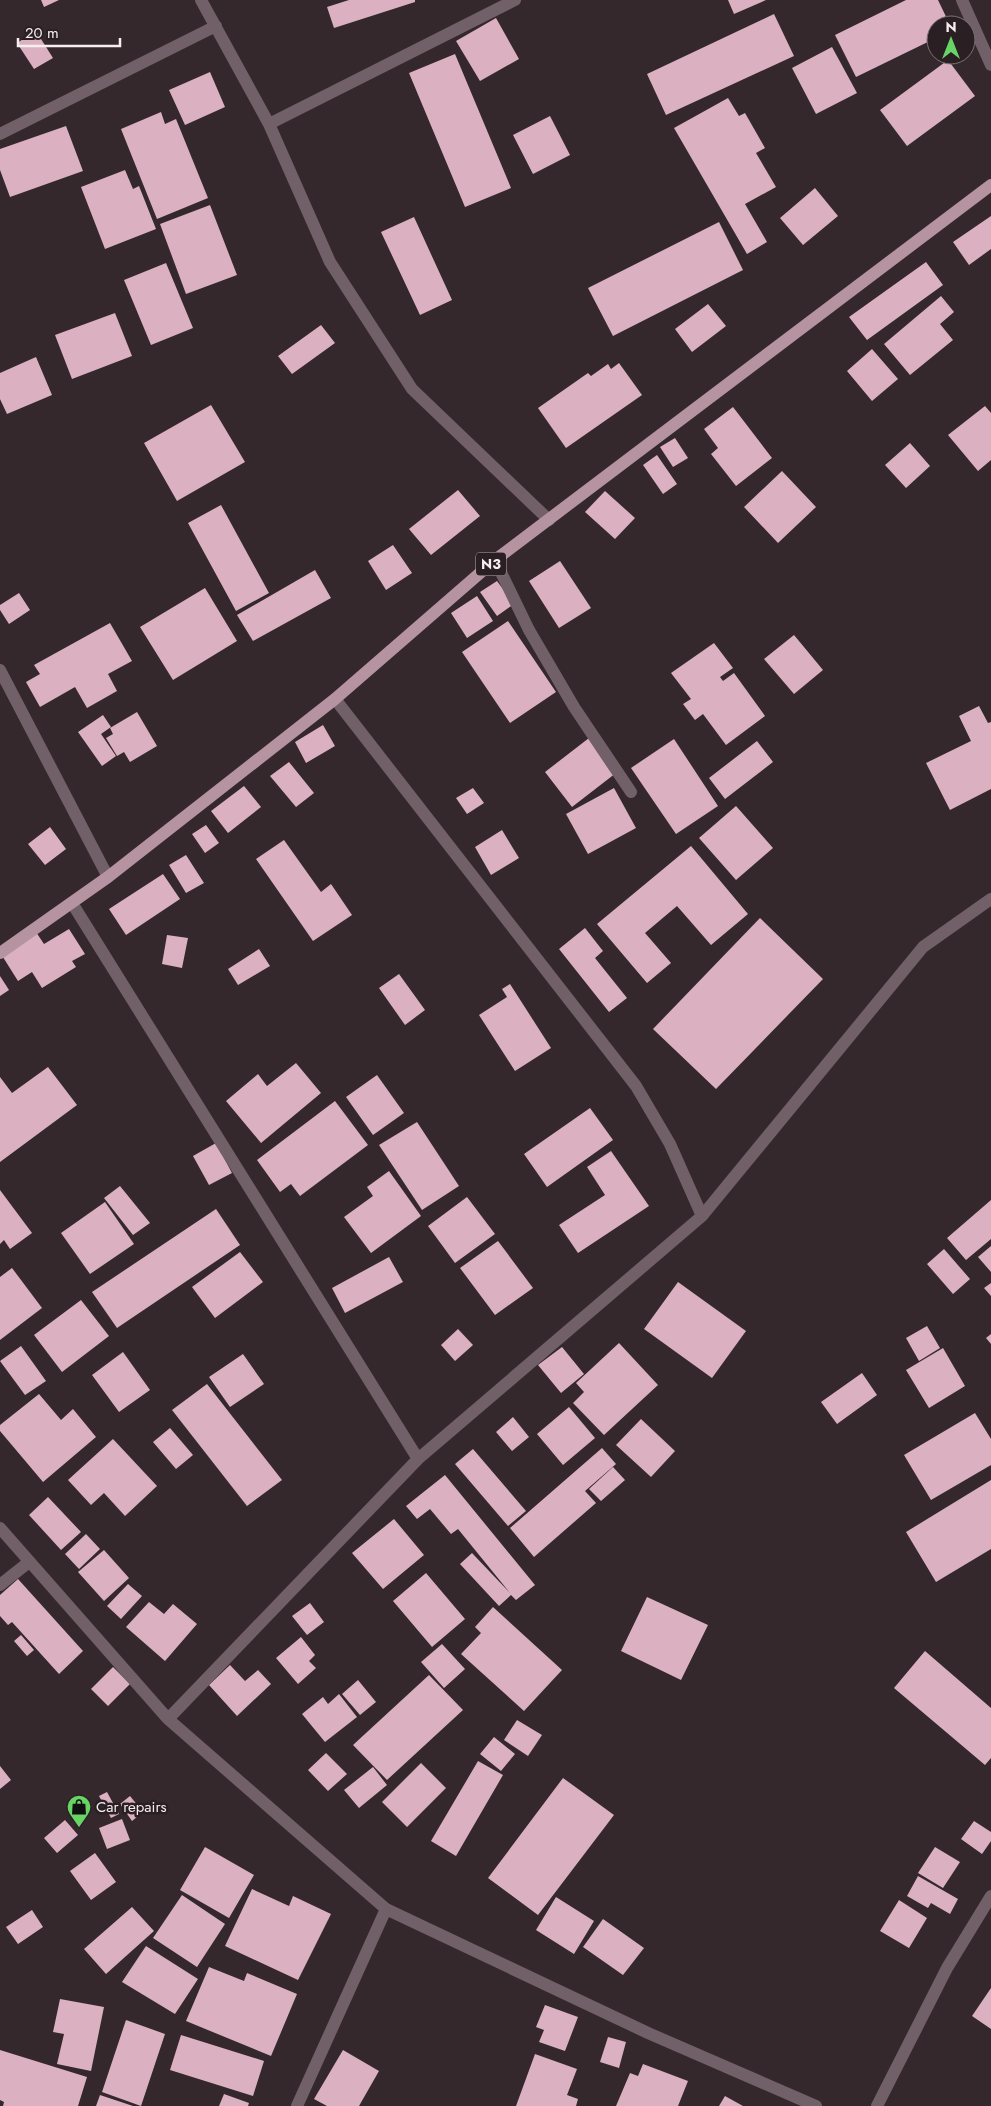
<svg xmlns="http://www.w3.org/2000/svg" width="991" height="2106" font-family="Jost,sans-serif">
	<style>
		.building { fill: #dbb1c1 }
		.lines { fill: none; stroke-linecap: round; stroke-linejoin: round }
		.lane { stroke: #716067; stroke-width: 12 }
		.street { stroke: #716067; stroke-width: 12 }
		.primary { stroke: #b693a0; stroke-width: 12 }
		.labels { text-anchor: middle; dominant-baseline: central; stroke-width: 5; stroke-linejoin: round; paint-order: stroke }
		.shield { fill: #2a1f23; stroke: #b8afb2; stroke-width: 1 }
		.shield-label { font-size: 14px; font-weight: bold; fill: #f5edf0 }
		.poi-label { font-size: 15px; fill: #f5edf0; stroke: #2a1f23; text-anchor: start }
	</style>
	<rect width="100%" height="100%" fill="#34282d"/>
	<path class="building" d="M41,0H59L44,7Z
		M349,0H415V2L334,28L327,7Z
		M728,0H766L734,14Z
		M906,0H938L950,25H936V38L856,77L835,35Z
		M774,14L794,56L666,115L647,74Z
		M496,18L519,59L480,81L456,41Z
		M36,31L53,58L34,69L17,43Z
		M832,47L857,93L816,114L792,68Z
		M455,54L511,188L465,207L409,73Z
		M948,60L975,96L907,146L880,110Z
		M210,72L225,107L185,125L169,90Z
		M728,98L739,116L745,113L765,148L756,153L776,187L745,204L767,242L747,254L674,128Z
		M161,112L165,124L176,119L208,198L157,219L121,129Z
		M550,116L570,155L533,174L513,135Z
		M66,126L83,171L10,197L0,170V149Z
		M125,170L133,189L139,186L156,229L105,249L81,187Z
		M815,188L838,216L803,245L780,218Z
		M210,205L237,275L186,294L160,224Z
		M991,216V249L969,265L953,242Z
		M414,217L452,300L420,315L381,232Z
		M719,222L743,270L613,336L588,288Z
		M926,262L943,285L867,340L849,317Z
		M166,263L193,328L151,345L124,280Z
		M941,296L954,312L940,324L953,340L910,375L884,344Z
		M708,304L726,326L692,352L675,329Z
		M115,313L132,356L72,379L55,335Z
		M321,325L335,343L292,374L278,356Z
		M872,349L898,379L872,401L847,371Z
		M36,357L52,395L7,414L0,399V373Z
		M619,363L642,395L566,448L538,408L588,373L591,376L608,364L611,369Z
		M211,405L245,462L177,501L144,443Z
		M985,406L991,413V460L978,471L948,435Z
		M733,407L772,458L736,486L711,454L718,448L704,429Z
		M675,438L688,458L673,467L660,447Z
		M910,443L930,466L906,488L885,465Z
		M657,455L677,484L663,494L643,465Z
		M782,471L816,507L778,543L744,507Z
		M458,490L480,516L431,555L409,529Z
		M605,491L635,518L615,539L585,512Z
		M221,505L269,593L236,611L188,523Z
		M393,545L412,573L386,590L368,561Z
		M560,561L591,608L559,628L529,581Z
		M315,570L331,598L253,641L237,615Z
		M497,581L514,604L497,616L480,592Z
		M205,588L237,641L173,680L140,627Z
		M19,593L30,610L9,624L0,610V605Z
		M477,596L493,621L467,638L451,613Z
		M508,621L556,692L510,723L462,652Z
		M110,623L132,661L108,674L117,691L87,708L75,687L40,707L26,682L40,674L34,665Z
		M794,635L823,670L794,694L764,659Z
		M714,643L733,668L720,677L723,681L734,673L765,716L726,745L703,714L695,720L683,704L691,699L671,673Z
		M979,706L988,723L991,722V789L950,810L926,763L971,741L959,716Z
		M137,712L157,746L130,762L124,752L117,756L106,738L113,734L110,728Z
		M103,715L111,727L101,734L116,756L102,766L78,732Z
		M323,725L335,746L306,763L295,742Z
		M589,738L616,773L572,807L545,772Z
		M674,739L718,806L676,834L631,768Z
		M757,741L773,762L725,799L709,778Z
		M289,762L314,793L296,807L270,776Z
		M244,786L261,807L228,833L211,811Z
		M473,788L484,803L467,814L456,798Z
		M614,788L636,828L588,854L566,814Z
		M736,806L773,848L736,880L699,838Z
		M206,825L219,843L205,853L192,834Z
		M50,827L66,849L45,865L28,844Z
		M502,830L519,858L491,875L475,847Z
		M284,840L321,892L331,884L352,915L313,941L256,859Z
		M691,846L748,914L711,945L677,906L645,933L671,963L647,983L597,924Z
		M186,855L204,883L186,893L169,865Z
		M163,874L180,899L126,935L109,909Z
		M760,918L823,979L716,1089L653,1029Z
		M585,928L603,951L595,958L627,998L609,1012L559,949Z
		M69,929L85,954L72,961L76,967L42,988L32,972L18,981L1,954L36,932L44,944Z
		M167,935L188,938L182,968L162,964Z
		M259,949L270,966L238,985L228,969Z
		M399,974L425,1010L405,1025L379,988Z
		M0,976L9,990L0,996Z
		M510,984L551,1048L515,1071L479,1015L507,997L502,989Z
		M296,1063L321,1093L261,1143L226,1101L258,1074L267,1086Z
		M48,1067L77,1105L0,1162V1077L12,1093Z
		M377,1075L404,1113L373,1135L346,1097Z
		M335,1101L368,1145L300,1196L291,1184L280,1192L257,1160Z
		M590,1108L613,1140L547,1187L524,1154Z
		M417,1122L459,1186L422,1210L379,1145Z
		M216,1143L232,1173L209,1185L193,1156Z
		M611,1151L649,1206L578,1253L559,1225L605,1195L587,1167Z
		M389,1171L421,1216L371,1253L344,1217L373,1196L367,1187Z
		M120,1186L150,1223L133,1235L104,1198Z
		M0,1190L32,1233L10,1249L4,1240L0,1244Z
		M467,1197L495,1234L455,1263L428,1226Z
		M991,1200V1239L966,1260L947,1238Z
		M105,1202L134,1244L90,1274L61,1233Z
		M216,1209L240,1245L117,1328L92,1292Z
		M498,1241L533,1288L495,1315L460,1268Z
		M991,1246V1272L978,1257Z
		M944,1249L970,1279L953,1294L927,1264Z
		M240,1252L263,1282L215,1318L192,1287Z
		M389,1257L403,1282L345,1313L332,1288Z
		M12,1268L42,1308L0,1340V1277Z
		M678,1282L746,1331L712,1378L644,1329Z
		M991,1283V1296L984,1288Z
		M81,1300L109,1336L62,1372L34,1335Z
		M927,1326L940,1348L919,1361L906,1338Z
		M458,1329L473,1345L455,1361L441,1345Z
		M991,1334V1344L986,1338Z
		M619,1343L658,1385L604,1435L573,1403L584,1392L576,1383Z
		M21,1346L46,1381L25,1395L0,1361Z
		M562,1347L584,1374L561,1393L538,1365Z
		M943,1348L965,1386L929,1408L906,1370Z
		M123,1352L150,1390L119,1412L92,1375Z
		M243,1354L264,1384L230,1407L209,1377Z
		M862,1373L877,1395L837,1424L821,1402Z
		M207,1384L282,1480L247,1506L172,1410Z
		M39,1394L61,1420L73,1409L96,1437L43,1482L0,1431V1425Z
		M569,1407L595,1438L563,1465L537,1434Z
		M975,1413L991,1439V1465L931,1500L904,1455Z
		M513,1417L529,1437L512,1451L496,1432Z
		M641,1419L675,1451L651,1477L616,1445Z
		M170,1428L193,1455L176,1469L153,1442Z
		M113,1439L157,1486L125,1516L104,1493L91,1505L68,1480Z
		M602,1448L616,1464L585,1491L596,1503L534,1557L510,1528Z
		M473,1449L526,1511L508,1526L455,1464Z
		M613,1467L625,1480L601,1501L589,1489Z
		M445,1475L535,1585L516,1600L511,1595L499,1606L460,1564L472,1553L510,1593L458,1529L451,1534L430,1509L417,1519L406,1506Z
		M991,1480V1549L936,1582L906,1532Z
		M48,1497L81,1532L61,1550L29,1515Z
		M394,1519L424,1555L383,1589L352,1553Z
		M86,1534L100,1549L79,1569L65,1554Z
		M104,1550L129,1578L104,1601L78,1572Z
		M426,1573L465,1619L432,1647L393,1601Z
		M18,1579L83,1651L59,1674L12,1622L8,1625L0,1616V1595Z
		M128,1584L142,1596L121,1619L107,1606Z
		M647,1597L708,1625L681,1680L621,1651Z
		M149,1602L164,1614L173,1604L197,1624L165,1661L126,1627Z
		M310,1603L324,1622L307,1635L292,1616Z
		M493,1607L562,1670L524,1711L461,1654L481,1633L475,1627Z
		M21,1635L34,1650L27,1656L14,1641Z
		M301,1637L315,1655L309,1661L316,1668L298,1684L276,1658Z
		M442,1644L465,1669L444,1688L421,1662Z
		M925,1651L991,1708V1758L985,1765L894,1688Z
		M230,1665L245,1681L258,1670L271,1684L237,1716L209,1685Z
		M113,1667L130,1684L108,1706L91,1689Z
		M429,1675L463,1710L387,1780L353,1745Z
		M358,1680L376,1702L360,1715L342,1694Z
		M339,1694L357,1717L325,1742L302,1714L323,1697L328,1704Z
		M517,1720L542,1735L528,1756L504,1740Z
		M494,1737L515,1754L501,1771L480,1754Z
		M326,1753L347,1774L328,1791L308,1770Z
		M478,1761L503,1775L456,1856L431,1841Z
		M421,1763L446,1788L407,1827L382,1802Z
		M0,1766L11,1780L0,1789Z
		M373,1767L387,1785L359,1808L344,1790Z
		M563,1778L614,1815L538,1915L488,1878Z
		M107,1792L119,1814L111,1818L99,1796Z
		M130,1796L143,1812L132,1821L120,1804Z
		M122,1819L130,1840L107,1849L99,1828Z
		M65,1820L78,1835L57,1853L44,1838Z
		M974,1821L991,1832V1841L982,1854L961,1839Z
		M205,1847L254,1875L229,1918L180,1890Z
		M935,1847L960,1862L943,1888L918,1873Z
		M95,1853L116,1882L91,1900L70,1871Z
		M918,1876L958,1899L950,1914L931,1903L928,1908L907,1896Z
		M252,1889L289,1906L293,1896L331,1914L298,1980L225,1946Z
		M182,1895L225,1924L197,1967L153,1938Z
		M556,1897L594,1921L574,1954L536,1930Z
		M899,1900L927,1918L909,1948L880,1931Z
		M132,1907L154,1931L106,1974L84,1949Z
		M32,1910L43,1927L18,1944L6,1927Z
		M603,1919L644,1948L623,1975L583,1947Z
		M146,1946L198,1979L175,2014L122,1982Z
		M209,1967L244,1981L247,1973L297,1994L271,2056L186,2021Z
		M991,1988V2029L972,2016Z
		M60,1999L104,2007L91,2071L57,2064L64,2034L53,2032Z
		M545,2005L578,2017L565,2051L539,2042L544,2030L536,2027Z
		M126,2020L165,2034L141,2106L102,2092Z
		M181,2035L264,2061L253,2096L170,2070Z
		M608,2037L626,2042L619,2068L600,2062Z
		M0,2050L87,2077L78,2106H3L4,2102L0,2100Z
		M343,2050L379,2071L359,2106H327L314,2099Z
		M535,2054L577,2069L567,2095L578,2099L576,2106H516Z
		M643,2064L688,2081L678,2106H616L630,2073L638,2076Z
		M224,2094L249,2103L248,2106H219Z
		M100,2095L133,2106H96Z
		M725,2096L743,2106H719Z"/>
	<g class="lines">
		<path class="lane" d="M495,560L529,630L574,707L631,792"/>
		<path class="street" d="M201,0L269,124L330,262L412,389L549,520
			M962,0L991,65
			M269,124L515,0
			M0,134L216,26
			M0,670L108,877
			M335,699L636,1086L670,1144L702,1216L418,1459
			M72,903L418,1459L168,1719
			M702,1216L923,947L991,899
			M0,1528L168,1719L386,1909L648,2033L816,2106
			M0,1585L29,1562
			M297,2106L386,1909
			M877,2106L947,1968L991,1896"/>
		<path class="primary" d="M0,953L108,877L335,699L495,560L991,185"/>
	</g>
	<defs>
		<symbol id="shop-pin" viewBox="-11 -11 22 30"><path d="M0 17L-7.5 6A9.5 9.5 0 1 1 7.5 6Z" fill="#68d465" stroke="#2a1f23"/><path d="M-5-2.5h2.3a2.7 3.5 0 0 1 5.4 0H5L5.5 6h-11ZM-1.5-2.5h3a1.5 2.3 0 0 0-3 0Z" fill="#111"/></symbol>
	</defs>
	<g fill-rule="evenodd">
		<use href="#shop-pin" x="65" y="1793" width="28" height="38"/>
	</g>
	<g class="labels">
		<rect class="shield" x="476" y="552.5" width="30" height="23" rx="4"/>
		<g class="shield-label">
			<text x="491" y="564">N3</text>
		</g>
		<g class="poi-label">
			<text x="96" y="1807">Car repairs</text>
		</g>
	</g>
	<g transform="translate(951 40)"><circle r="24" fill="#2a1f23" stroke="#7b7175"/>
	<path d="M0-4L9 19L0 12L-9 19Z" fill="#68d465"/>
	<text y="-8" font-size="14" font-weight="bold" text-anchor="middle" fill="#f5edf0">N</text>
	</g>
	<path d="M18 38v8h102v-8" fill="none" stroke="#f5edf0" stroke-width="2.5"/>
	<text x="25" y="38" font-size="15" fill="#f5edf0" stroke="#2a1f23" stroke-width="4" paint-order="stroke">20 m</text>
</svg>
